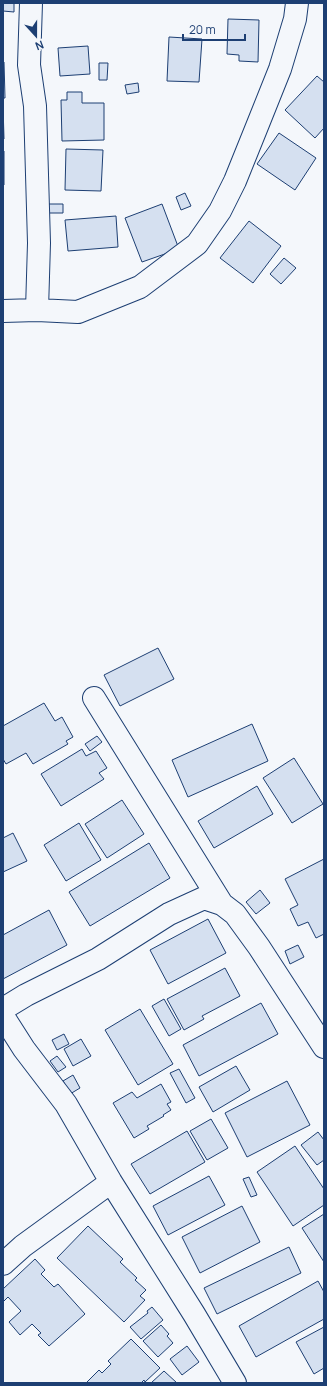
<svg xmlns="http://www.w3.org/2000/svg" width="327" height="1386" font-family="Manrope,sans-serif">
	<style>
		.building { fill: #d5e0f0; stroke: #1d3f73 }
		.lines { fill: none; stroke-linecap: round; stroke-linejoin: round }
		.minor-casing { stroke: #1d3f73; stroke-width: 24 }
		.minor { stroke: #f4f7fb; stroke-width: 22 }
	</style>
	<rect width="100%" height="100%" fill="#f4f7fb"/>
	<path class="building" d="M3,3H14V12L3,11Z
		M228,19L259,20L258,62L239,61V55L227,54Z
		M169,37L202,39L199,82L167,81Z
		M88,46L90,74L60,76L58,48Z
		M3,62H4L5,98H3Z
		M99,63H108L107,80H99Z
		M317,76L324,82V128L315,138L285,110Z
		M138,83L139,92L127,94L125,85Z
		M67,92H82V103H104V140L62,141L61,100H67Z
		M3,105L4,139H3Z
		M279,133L316,158L295,190L257,164Z
		M66,149L103,150L101,191L65,190Z
		M3,151H4V185H3Z
		M185,193L191,206L181,210L176,197Z
		M48,204H63V213H48Z
		M162,204L179,249L142,262L125,218Z
		M116,216L118,247L68,251L65,220Z
		M249,221L281,246L253,283L220,258Z
		M284,258L296,268L281,284L270,274Z
		M158,648L174,679L120,706L104,675Z
		M44,703L55,721L62,717L73,737L66,741L68,744L33,764L26,753L6,764L3,759V726Z
		M252,724L268,761L188,797L172,760Z
		M97,736L102,742L90,751L85,744Z
		M82,749L86,756L96,751L107,768L99,773L104,779L61,806L41,774Z
		M294,758L323,804L292,823L263,778Z
		M257,786L273,814L214,848L198,821Z
		M122,800L144,834L107,858L85,824Z
		M79,823L101,860L66,881L44,845Z
		M13,833L27,861L3,872V838Z
		M149,843L170,878L90,926L69,892Z
		M324,859V934L316,938L308,922L298,926L290,909L298,905L285,879Z
		M260,890L270,903L256,914L246,902Z
		M49,910L67,945L3,979V935Z
		M208,919L226,953L168,984L150,950Z
		M298,945L304,957L290,964L285,951Z
		M225,968L240,996L202,1016L204,1019L184,1030L167,999Z
		M164,999L181,1029L169,1036L152,1006Z
		M261,1003L278,1034L199,1076L183,1045Z
		M140,1009L173,1064L138,1085L105,1030Z
		M64,1034L69,1044L57,1050L52,1040Z
		M81,1039L91,1056L73,1066L64,1049Z
		M57,1056L66,1067L58,1072L50,1061Z
		M236,1066L250,1090L213,1112L199,1087Z
		M179,1069L195,1098L186,1103L170,1073Z
		M73,1075L80,1088L70,1094L63,1081Z
		M287,1081L310,1125L247,1157L225,1113Z
		M161,1084L171,1102L167,1104L171,1110L163,1115L164,1116L147,1126L149,1129L134,1138L113,1103L132,1092L137,1098Z
		M211,1119L228,1148L207,1160L190,1131Z
		M187,1131L205,1162L150,1194L131,1164Z
		M318,1132L324,1140V1160L317,1165L301,1145Z
		M295,1146L324,1189V1205L293,1226L257,1172Z
		M209,1176L225,1205L168,1235L153,1206Z
		M249,1177L257,1195L251,1197L243,1179Z
		M242,1206L260,1242L200,1273L182,1237Z
		M324,1214V1262L302,1228Z
		M88,1226L123,1259L120,1262L137,1278L135,1280L146,1290L140,1296L145,1300L124,1322L57,1258Z
		M289,1247L301,1273L217,1314L204,1288Z
		M35,1259L45,1270L41,1274L54,1287L58,1284L85,1314L49,1346L38,1335L41,1333L32,1324L20,1335L9,1322L21,1311L8,1297L3,1302V1289Z
		M318,1281L324,1292V1319L256,1357L239,1326Z
		M152,1307L163,1320L141,1339L130,1327L148,1313L147,1311Z
		M161,1325L169,1334L167,1336L173,1343L158,1357L143,1341Z
		M324,1327V1368L314,1374L296,1342Z
		M131,1339L160,1368L145,1382L144,1380L141,1383H86L99,1370L102,1373L111,1364L108,1361Z
		M187,1346L199,1362L182,1375L170,1359Z
		M164,1371L177,1383H151Z"/>
	<g class="lines">
		<defs>
			<path id="minor" d="M31,3L29,65L35,106L39,243L37,310
				M3,311L37,310L78,312L140,287L197,244L220,211L235,181L258,124L280,69L295,19L297,3
				M94,698L222,904L235,914L259,947L324,1047
				M3,1009L26,995L98,959L169,914L204,898L222,904
				M3,1016L24,1049L66,1104L111,1182L194,1314L235,1383
				M3,1264L23,1246L111,1182"/>
		</defs>
		<use href="#minor" class="minor-casing"/>
		<use href="#minor" class="minor"/>
	</g>
	<rect width="327" height="1386" fill="none" stroke="#1d3f73" stroke-width="8"/>
	<g transform="translate(36 36) rotate(159)" stroke="#f4f7fb" stroke-width="3" paint-order="stroke">
	<path d="M0-3L7 15L0 10L-7 15Z" fill="#1d3f73"/>
	<text y="-6" font-size="11" font-weight="bold" text-anchor="middle" fill="#1d3f73">N</text>
	</g>
	<path d="M183 34v6h62v-6" fill="none" stroke="#1d3f73" stroke-width="2"/>
	<text x="189" y="34" font-size="12" fill="#1d3f73" stroke="#f4f7fb" stroke-width="3" paint-order="stroke">20 m</text>
</svg>
